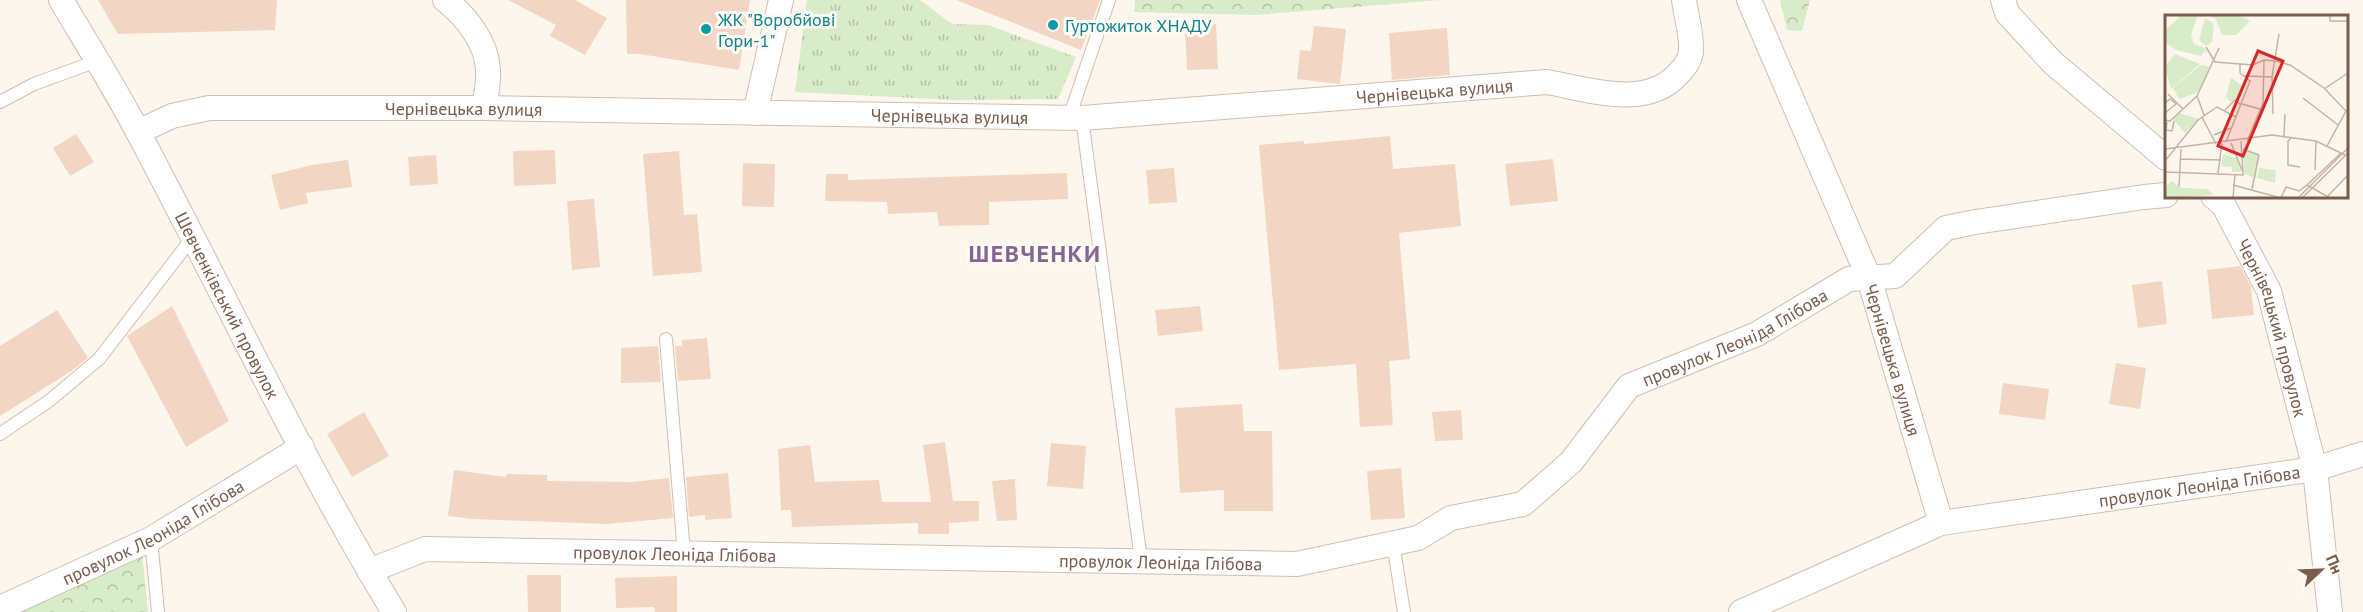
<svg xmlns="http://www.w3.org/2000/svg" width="2363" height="612" font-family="'PT Sans',sans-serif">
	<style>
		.grass { fill: url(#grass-tufts) }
		.forest { fill: url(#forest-crowns) }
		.building { fill: #f3d5c3 }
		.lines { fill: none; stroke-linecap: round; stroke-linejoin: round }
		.lane-casing { stroke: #d1beb0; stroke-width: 14 }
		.street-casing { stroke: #d1beb0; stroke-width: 26 }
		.lane { stroke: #fff; stroke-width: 12 }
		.street { stroke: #fff; stroke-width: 24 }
		.culture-dot { fill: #0f9aa8; stroke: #fffaf3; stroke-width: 2 }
		.labels { text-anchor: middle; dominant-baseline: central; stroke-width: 6; stroke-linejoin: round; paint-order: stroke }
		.culture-label { font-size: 18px; fill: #0d838f; stroke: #fffaf3; text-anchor: start }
		.street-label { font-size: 18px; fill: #7a5c4d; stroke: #fffaf3 }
		.district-label { font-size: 24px; font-weight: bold; letter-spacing: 1.5px; fill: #846695; stroke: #fffaf3 }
		.inset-road { fill: none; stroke: #c5b3a7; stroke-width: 1.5 }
		.view { fill: #d62828; fill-opacity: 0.15; stroke: #d62828; stroke-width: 3 }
		.inset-edge { fill: none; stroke: #7a5c4d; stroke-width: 3 }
	</style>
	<defs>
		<pattern id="grass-tufts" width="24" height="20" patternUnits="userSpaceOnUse" patternTransform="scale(1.5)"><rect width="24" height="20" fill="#d8ecc9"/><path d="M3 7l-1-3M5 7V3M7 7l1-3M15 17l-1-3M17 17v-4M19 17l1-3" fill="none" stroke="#b4c2a5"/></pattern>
		<pattern id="forest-crowns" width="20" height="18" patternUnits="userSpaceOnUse" patternTransform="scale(1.5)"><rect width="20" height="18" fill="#d8ecc9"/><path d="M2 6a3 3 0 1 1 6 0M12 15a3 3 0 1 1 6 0" fill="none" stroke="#b4c2a5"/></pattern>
	</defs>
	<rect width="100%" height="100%" fill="#fdf6ec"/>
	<path class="grass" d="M807,0H920L952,24L988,25L1076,57L1058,99L956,100L795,92Z"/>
	<path class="forest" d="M1135,0H1441L1255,15L1134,12Z
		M1780,0H1810L1802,31L1787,30Z
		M142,552L148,612H12Z"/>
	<path class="building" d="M98,0H277L275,30L118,34Z
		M508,0H575L607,18L585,55L550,36L556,25Z
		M626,0H750L739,70L640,54H627Z
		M956,0H1100L1081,50Z
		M1216,24L1218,69L1187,70L1185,25Z
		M1314,26L1346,29L1340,84L1297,79L1300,50L1311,51Z
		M1447,28L1450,75L1392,80L1389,33Z
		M76,134L94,162L70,176L53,148Z
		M1390,136L1393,169L1455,164L1461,226L1399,233L1410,359L1389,361L1393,425L1360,427L1356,364L1279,370L1259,145L1304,141V144Z
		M555,150L556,184L514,186L513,151Z
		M679,151L684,215L697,214L702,272L653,276L643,154Z
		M436,155L438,184L410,186L408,157Z
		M1553,159L1558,201L1510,206L1505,164Z
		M348,160L352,187L306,193L308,203L280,210L271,175L312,165Z
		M743,163L775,164L774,207L742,206Z
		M1174,168L1177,202L1149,204L1146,170Z
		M1067,173L1068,199L989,202V225L939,226L937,212L888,214L887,202L825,201L826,174H848V180Z
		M594,199L600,267L572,270L567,201Z
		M2240,266L2251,287L2254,315L2212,319L2207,270Z
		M2162,281L2167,324L2138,328L2132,285Z
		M172,306L229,421L186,447L127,336Z
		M1200,306L1203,331L1158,336L1155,310Z
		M57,310L88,358L73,370L0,416V346Z
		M707,338L711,379L678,381L675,346H682V340Z
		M658,346L661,382L621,383V348Z
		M2116,363L2146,368L2140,409L2109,404Z
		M2003,383L2049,389L2045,420L1999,414Z
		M1242,404L1244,431H1272L1273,511H1224V490L1180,493L1175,408Z
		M1461,410L1463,440L1435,441L1432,412Z
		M364,412L389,456L352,477L327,434Z
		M945,442L953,501H979V521L949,523V534H918V523L792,527L791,510H781L778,449L810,445L815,482L879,480L882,502H931L923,445Z
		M1051,443L1086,446L1083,489L1047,486Z
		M1401,468L1405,518L1371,520L1367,471Z
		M454,470L506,477L507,474L547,475V481L632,482L669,478L673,518L606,524L473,519L448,516Z
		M728,473L732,518L705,520V515L689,517L686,477Z
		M1015,479L1017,520L997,521L992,481Z
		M527,575H561V612H528Z
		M677,576V612H655L654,607L616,608L615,578Z"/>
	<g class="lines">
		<defs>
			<path id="lane" d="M0,102L34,84L97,61
				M1069,118L1109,0
				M1082,118L1141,560
				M666,339L684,553
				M0,434L49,401L99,359L193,237
				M151,539L158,612
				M1393,543L1404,612"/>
			<g id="street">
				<path id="s1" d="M61,0C87,44 115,88 139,134C224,293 300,458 394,612"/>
				<path d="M445,0C466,16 487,43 488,70C489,82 486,96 484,108"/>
				<path id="s2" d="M1749,0L1869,278L1941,523"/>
				<path d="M2003,0L2007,13L2053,63L2166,158"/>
				<path d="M755,113L781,0"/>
				<path id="s3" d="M138,132L172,116L209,108H484L1082,118L1547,82C1587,89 1646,110 1678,74C1684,68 1691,59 1691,50C1692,34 1686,16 1684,0"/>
				<path id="s4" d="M2213,196L2224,206L2269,291L2315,469L2330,612"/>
				<path id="s5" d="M369,571L425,549L1297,564L1418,538L1451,518L1523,504L1571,462L1629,386L1757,334L1849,279L1895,276L1946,228L1975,222L2144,197L2166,195"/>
				<path id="s6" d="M0,608L151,539L302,447"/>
				<path id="s7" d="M1741,612L1941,523L2315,469L2363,454"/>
			</g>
		</defs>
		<use href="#lane" class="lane-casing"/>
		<use href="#street" class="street-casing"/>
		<use href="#lane" class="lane"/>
		<use href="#street" class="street"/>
	</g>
	<g class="culture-dot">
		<circle cx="1053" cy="25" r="6"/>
		<circle cx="706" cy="29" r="6"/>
	</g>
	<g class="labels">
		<g class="culture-label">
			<text x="718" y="19">ЖК "Воробйові<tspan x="718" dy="21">Гори-1"</tspan></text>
			<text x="1065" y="25">Гуртожиток ХНАДУ</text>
		</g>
		<g class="street-label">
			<text stroke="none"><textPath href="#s3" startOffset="1302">Чернівецька вулиця</textPath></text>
			<text stroke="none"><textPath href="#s3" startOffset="330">Чернівецька вулиця</textPath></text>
			<text stroke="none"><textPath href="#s3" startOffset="816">Чернівецька вулиця</textPath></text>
			<text stroke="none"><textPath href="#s1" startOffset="348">Шевченківський провулок</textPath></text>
			<text stroke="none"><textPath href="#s4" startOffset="147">Чернівецький провулок</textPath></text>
			<text stroke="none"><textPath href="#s5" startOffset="1444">провулок Леоніда Глібова</textPath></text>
			<text stroke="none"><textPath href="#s2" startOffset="388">Чернівецька вулиця</textPath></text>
			<text stroke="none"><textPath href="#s7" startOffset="480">провулок Леоніда Глібова</textPath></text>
			<text stroke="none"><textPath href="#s6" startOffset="171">провулок Леоніда Глібова</textPath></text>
			<text stroke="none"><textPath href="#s5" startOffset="310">провулок Леоніда Глібова</textPath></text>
			<text stroke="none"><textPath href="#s5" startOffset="796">провулок Леоніда Глібова</textPath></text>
		</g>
		<g class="district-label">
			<text x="1035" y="253">ШЕВЧЕНКИ</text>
		</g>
	</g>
	<g transform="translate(2165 15)">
		<rect width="183" height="183" fill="#fdf6ec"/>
		<path d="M14,98L34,104L20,118L8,104ZM7,166L17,173L43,174L48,180L0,183V172Z" fill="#d8ecc9"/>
		<path d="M17,0H39L32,2L26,20L29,29L40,33L42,40L39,36L36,41L11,35L0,27V15ZM44,0H73L85,6L71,20H57L51,4ZM10,39L35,49L6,74L0,51ZM36,50L46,52L37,72L31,78L14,84L8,73ZM66,62L78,72L73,85L65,87L61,81ZM78,134L93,140L91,163L79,159ZM58,139L73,144L77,157H67V152L56,151ZM94,153L111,155L110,168L92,163Z" fill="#d8ecc9"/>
		<path d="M40,3L49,9L47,27L41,31L34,25Z" fill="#d8ecc9"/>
		<path class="inset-road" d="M165,0V6H183M41,32L50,47L88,50L99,45L111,46L125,50L159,73L181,96L162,131M79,61L107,62M159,74L183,58M3,79L18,94M32,81L39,100M138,83L173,110M0,88L5,84L11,89L0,98M77,89L95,94M60,95L70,85L76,90M108,99L107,62L114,19M37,102L51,129M0,105L5,106L32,81L54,33M2,107L1,115L7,116L9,106M49,120L66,113M119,121L120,99M127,122L123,126V150L135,152M82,126L98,88L99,45M61,127L85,66L75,58V49M66,128L77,155M0,134L107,120L151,126L180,140M78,134L94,140L87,174M15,144L56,145M0,146L33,105L52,92L71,102M150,155L151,126M0,157L78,160L76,126M53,158L57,128M68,170L116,183M142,170L176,138M14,171L16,134M162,182L183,160M68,183L70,159M116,183L121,172L134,176L142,170L165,183M133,183L183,133M137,183L183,138"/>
		<path class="view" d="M93,36L118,46L78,141L53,131Z"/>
		<rect width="183" height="183" class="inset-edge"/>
	</g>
	<g transform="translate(2321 570) rotate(67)" stroke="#fffaf3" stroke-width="4.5" paint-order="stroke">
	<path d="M0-4.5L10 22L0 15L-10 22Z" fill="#7a5c4d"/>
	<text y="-9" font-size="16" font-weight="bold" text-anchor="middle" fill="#7a5c4d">Пн</text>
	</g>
</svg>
